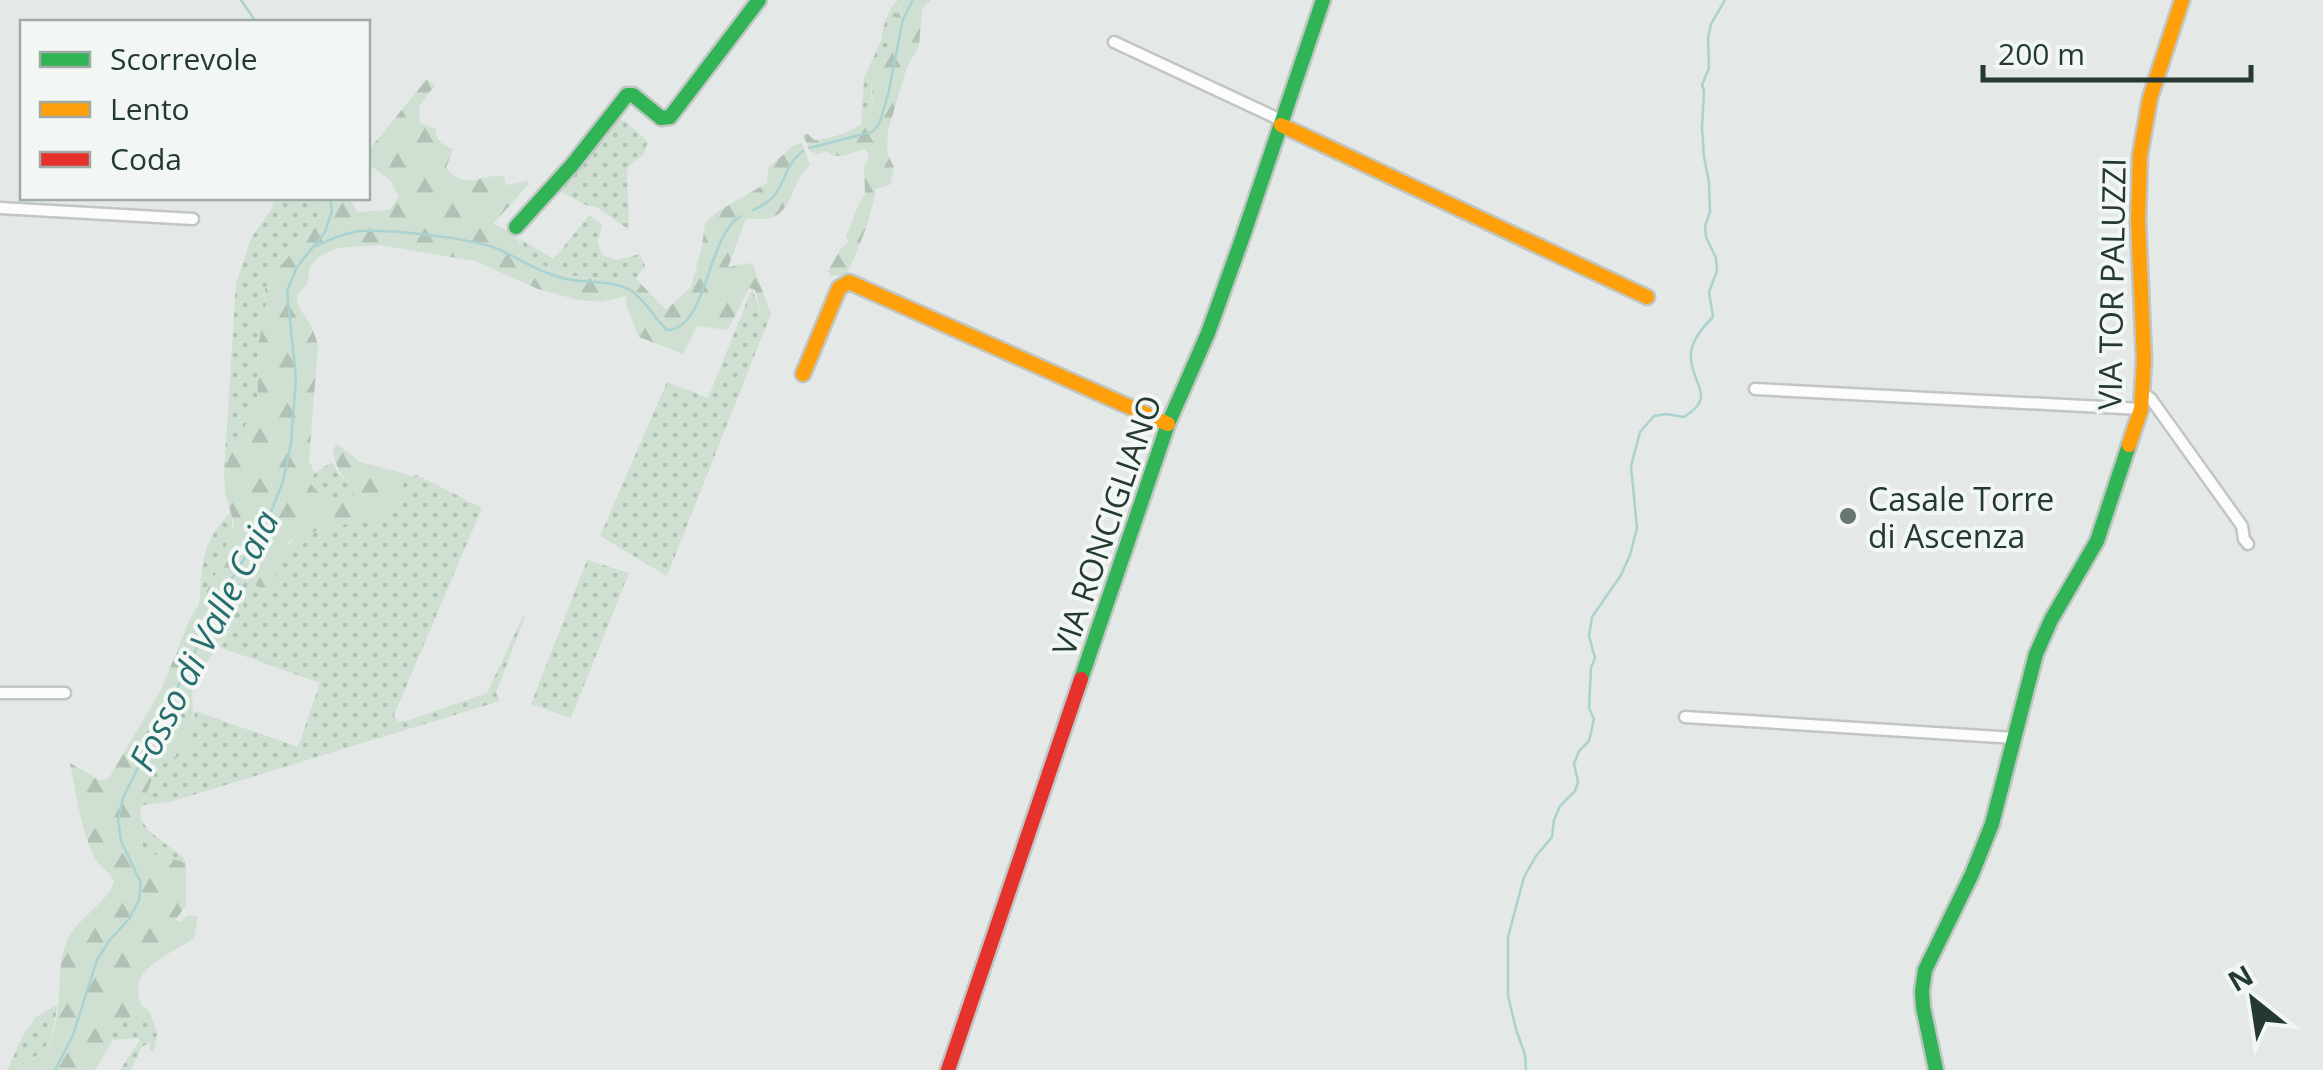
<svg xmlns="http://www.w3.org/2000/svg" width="2323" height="1070" font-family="'Open Sans',sans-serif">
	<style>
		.green { fill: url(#green-dots) }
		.forest { fill: url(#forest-firs) }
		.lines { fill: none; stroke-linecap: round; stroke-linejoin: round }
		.stream { stroke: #aad2d1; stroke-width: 2.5 }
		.street-casing { stroke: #c1c5c3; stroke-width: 15 }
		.fast-casing { stroke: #c0c6c3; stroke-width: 19 }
		.slow-casing { stroke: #c0c6c3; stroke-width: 19 }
		.jam-casing { stroke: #c0c6c3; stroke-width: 19 }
		.street { stroke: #fbfcfb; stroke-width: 10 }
		.fast { stroke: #30b455; stroke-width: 14 }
		.slow { stroke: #ff9f0a; stroke-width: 14 }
		.jam { stroke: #e5322d; stroke-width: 14 }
		.poi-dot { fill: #677670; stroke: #f2f7f4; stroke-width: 4 }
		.labels { text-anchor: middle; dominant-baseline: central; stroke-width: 8; stroke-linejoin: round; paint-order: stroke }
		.street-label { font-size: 32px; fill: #243930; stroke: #f2f7f4 }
		.poi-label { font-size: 32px; fill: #243930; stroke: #f2f7f4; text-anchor: start }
		.water-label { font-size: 35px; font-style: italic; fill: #266d6d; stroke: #f2f7f4 }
	</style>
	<defs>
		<pattern id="green-dots" width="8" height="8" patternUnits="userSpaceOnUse" patternTransform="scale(2.5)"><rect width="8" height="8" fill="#cfe0d2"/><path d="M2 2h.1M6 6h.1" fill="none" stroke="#b2c1b5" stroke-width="1.8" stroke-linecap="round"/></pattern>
		<pattern id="forest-firs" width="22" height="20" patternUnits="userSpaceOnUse" patternTransform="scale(2.5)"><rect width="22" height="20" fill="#cfe0d2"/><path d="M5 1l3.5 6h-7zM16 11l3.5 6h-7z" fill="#b2c1b5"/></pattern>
	</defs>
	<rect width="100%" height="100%" fill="#e4e8e6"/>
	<path class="green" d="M898,0H904L895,18L886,59L871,81L872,112L866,123L861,124L864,78L881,41L885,21L892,6Z
		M614,118L625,121L648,142L643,155L627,168L629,230L595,206H588L557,190Z
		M275,198H319L322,205L309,234L273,274L265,288L266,306L259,341L257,409L235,441L224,473L236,283L251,238L271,210Z
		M589,215L602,224L598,242L602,255L617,260L640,254L645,266L636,279C604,279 568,281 539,263C531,258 524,246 518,238L554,259Z
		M752,289L762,315L769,319L667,576L600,536L667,382L708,398Z
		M332,462L338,473L355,489L353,501C334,506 320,496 309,481L315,473Z
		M403,473L413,477L417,475L482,508L394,715L397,721H406L487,693L524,614L525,617L496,693L500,701L170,802L142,805L158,764C186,761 191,735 195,711L298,747L320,683L219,647L243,612L241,585L247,581L256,584C267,571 285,544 298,536L381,515C397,507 404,491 403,473Z
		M231,512C238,538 212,582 199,605C203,565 200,542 231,512Z
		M587,560L629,573L571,718L531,704Z
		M142,821L149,831L184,858L186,869L183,862L160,855L144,854L137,846L143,832Z
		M57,1005C55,1022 53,1042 39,1054C31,1060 24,1062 18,1070H7L23,1036L36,1017Z
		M150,1012L157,1034L154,1051L150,1050L149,1042L141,1048L131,1070H120L140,1040L137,1038L113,1040L108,1037L99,1040C107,1017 130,1020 150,1012Z"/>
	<path class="forest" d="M904,0H931L922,9L919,46L907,67L888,130L887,153L894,167L890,185L875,189C876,206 855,259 846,275L831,276L828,271L842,247L849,242L846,237L857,208L865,194L864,165L868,160V153L865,149C852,152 837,162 827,151L818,154L811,152L803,135L808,134L814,140C829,140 866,128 871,113C875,100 870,85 872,72L886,59L895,18Z
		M427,79L435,85L419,106L420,123L436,129C435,141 442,144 453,149L446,168C466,192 482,173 504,176L506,185L528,181L529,184L493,224C518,233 517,243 535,259C559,282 605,279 636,279L666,310L691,287L702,246L705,223L717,212L767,183L768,168L793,146L802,143L810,165C793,177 794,210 771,218C764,220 753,218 746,219L728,267L752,263L771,314L769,319L762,316L755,290L749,288L728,330L697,326L683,354L639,337L627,308L626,296L602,302L578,300L538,289L475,261L380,245L337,248L317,258L310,266L307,285C289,298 299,306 308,321C313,328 315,336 318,345L309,461L315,473L309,481C320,497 334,506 353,500L355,489C342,476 335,468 333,449L337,444L360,462L403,473C404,492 398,507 381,515L298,536L288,542L275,579L268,586L261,588L247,581L241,585L240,592L243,612L192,682C191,712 204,758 158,764L140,810L143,832L137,847L144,854L160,855L183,862L186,869V906L175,920L180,922L188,915L198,917L194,938C177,951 139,964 138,988C138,991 140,1003 141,1005L150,1012C131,1020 107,1017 100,1039L108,1037L113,1040L95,1070H18C25,1061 35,1059 43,1051C66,1026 54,973 66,943C76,918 106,905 114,882C110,872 105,871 99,864C83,843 75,789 70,763L101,781L109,778L161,690L189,621L215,577L234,523L225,493L224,473L234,442L257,409L259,341L266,306L265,288L273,274L309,234L322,205L319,198H349L358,212L389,210L399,197L390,180L371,166L368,151Z"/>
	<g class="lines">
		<path class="stream" d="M241,0L256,22
			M809,148L872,132L879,124L888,95L903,19L913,0
			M753,210C790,195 778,169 803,151
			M316,246C330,239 344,233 360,231C390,229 471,238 498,249C520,259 538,272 562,278C583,284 610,279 630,290C645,299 654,318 667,330C708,329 707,234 741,216
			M55,1070L73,1035L97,960L109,941L129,919L139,900L141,883L121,841L118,820L123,798L228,585L268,520L283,481L291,443L296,378L287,291L297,267L325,232L332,211L330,198
			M1526,1070L1525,1055L1516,1029L1508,996V937L1524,877L1536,856L1552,837L1554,820L1560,806L1575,791L1578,782L1574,764L1579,751L1589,741L1594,719L1589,708L1591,668L1595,658L1589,636L1592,617L1621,575L1630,555L1637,528L1631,466L1640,432L1654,416L1666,414L1684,417C1716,397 1694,387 1691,360C1689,343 1702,328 1713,317L1709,292L1717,271L1716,258L1706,237L1705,226L1710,212L1709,182L1704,157L1702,127L1704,91L1702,85L1709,68L1708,38L1711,24L1725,0"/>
		<defs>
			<path id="street" d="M1114,42L1283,121
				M0,208L193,219
				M1755,389L2141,409
				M2143,393L2151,399L2242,526L2244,539L2248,544
				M0,693H65
				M1685,717L2015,738"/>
			<path id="fast" d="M516,227L572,165L627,95H633L661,118L670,117L759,0
				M1081,679L1168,424L1208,333L1242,239L1323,0
				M1936,1070L1923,1007L1922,991L1925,970L1972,874L1992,824L2036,654L2051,620L2097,541L2129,445"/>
			<path id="slow" d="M1281,125L1647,297
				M803,374L839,288L849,282L1168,424
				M2129,445L2141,409L2144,360L2138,220L2140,155L2150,98L2182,0"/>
			<path id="jam" d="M948,1070L1081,679"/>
		</defs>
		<use href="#street" class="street-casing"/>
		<use href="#fast" class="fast-casing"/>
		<use href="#slow" class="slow-casing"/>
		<use href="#jam" class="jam-casing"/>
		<use href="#street" class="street"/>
		<use href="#fast" class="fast"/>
		<use href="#slow" class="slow"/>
		<use href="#jam" class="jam"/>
	</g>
	<circle class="poi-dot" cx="1848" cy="516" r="10"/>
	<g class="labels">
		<g class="street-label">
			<text transform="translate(2111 284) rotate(-89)">VIA TOR PALUZZI</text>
			<text transform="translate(1106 525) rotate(-71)">VIA RONCIGLIANO</text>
		</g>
		<g class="poi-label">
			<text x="1868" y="498">Casale Torre<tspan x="1868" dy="37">di Ascenza</tspan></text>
		</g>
		<g class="water-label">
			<text transform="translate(203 640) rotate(-63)">Fosso di Valle Caia</text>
		</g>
	</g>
	<rect x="20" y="20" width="350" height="180" fill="#f2f7f4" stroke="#a0aba6" stroke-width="2.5"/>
	<rect x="40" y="52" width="50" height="15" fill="#30b455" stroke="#a0aba6" stroke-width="2.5"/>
	<text x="110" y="70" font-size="30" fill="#243930">Scorrevole</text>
	<rect x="40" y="102" width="50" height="15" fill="#ff9f0a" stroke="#a0aba6" stroke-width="2.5"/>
	<text x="110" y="120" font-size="30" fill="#243930">Lento</text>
	<rect x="40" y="152" width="50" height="15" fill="#e5322d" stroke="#a0aba6" stroke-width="2.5"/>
	<text x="110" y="170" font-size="30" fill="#243930">Coda</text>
	<g transform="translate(2253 1000) rotate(330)" stroke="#f2f7f4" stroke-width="8" paint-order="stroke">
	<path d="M0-8L18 38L0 25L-18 38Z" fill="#243930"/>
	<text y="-15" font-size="28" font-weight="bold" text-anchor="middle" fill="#243930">N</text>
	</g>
	<path d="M1983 65v15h268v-15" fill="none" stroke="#243930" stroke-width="5"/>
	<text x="1998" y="65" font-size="30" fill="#243930" stroke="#f2f7f4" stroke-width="8" paint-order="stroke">200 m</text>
</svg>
